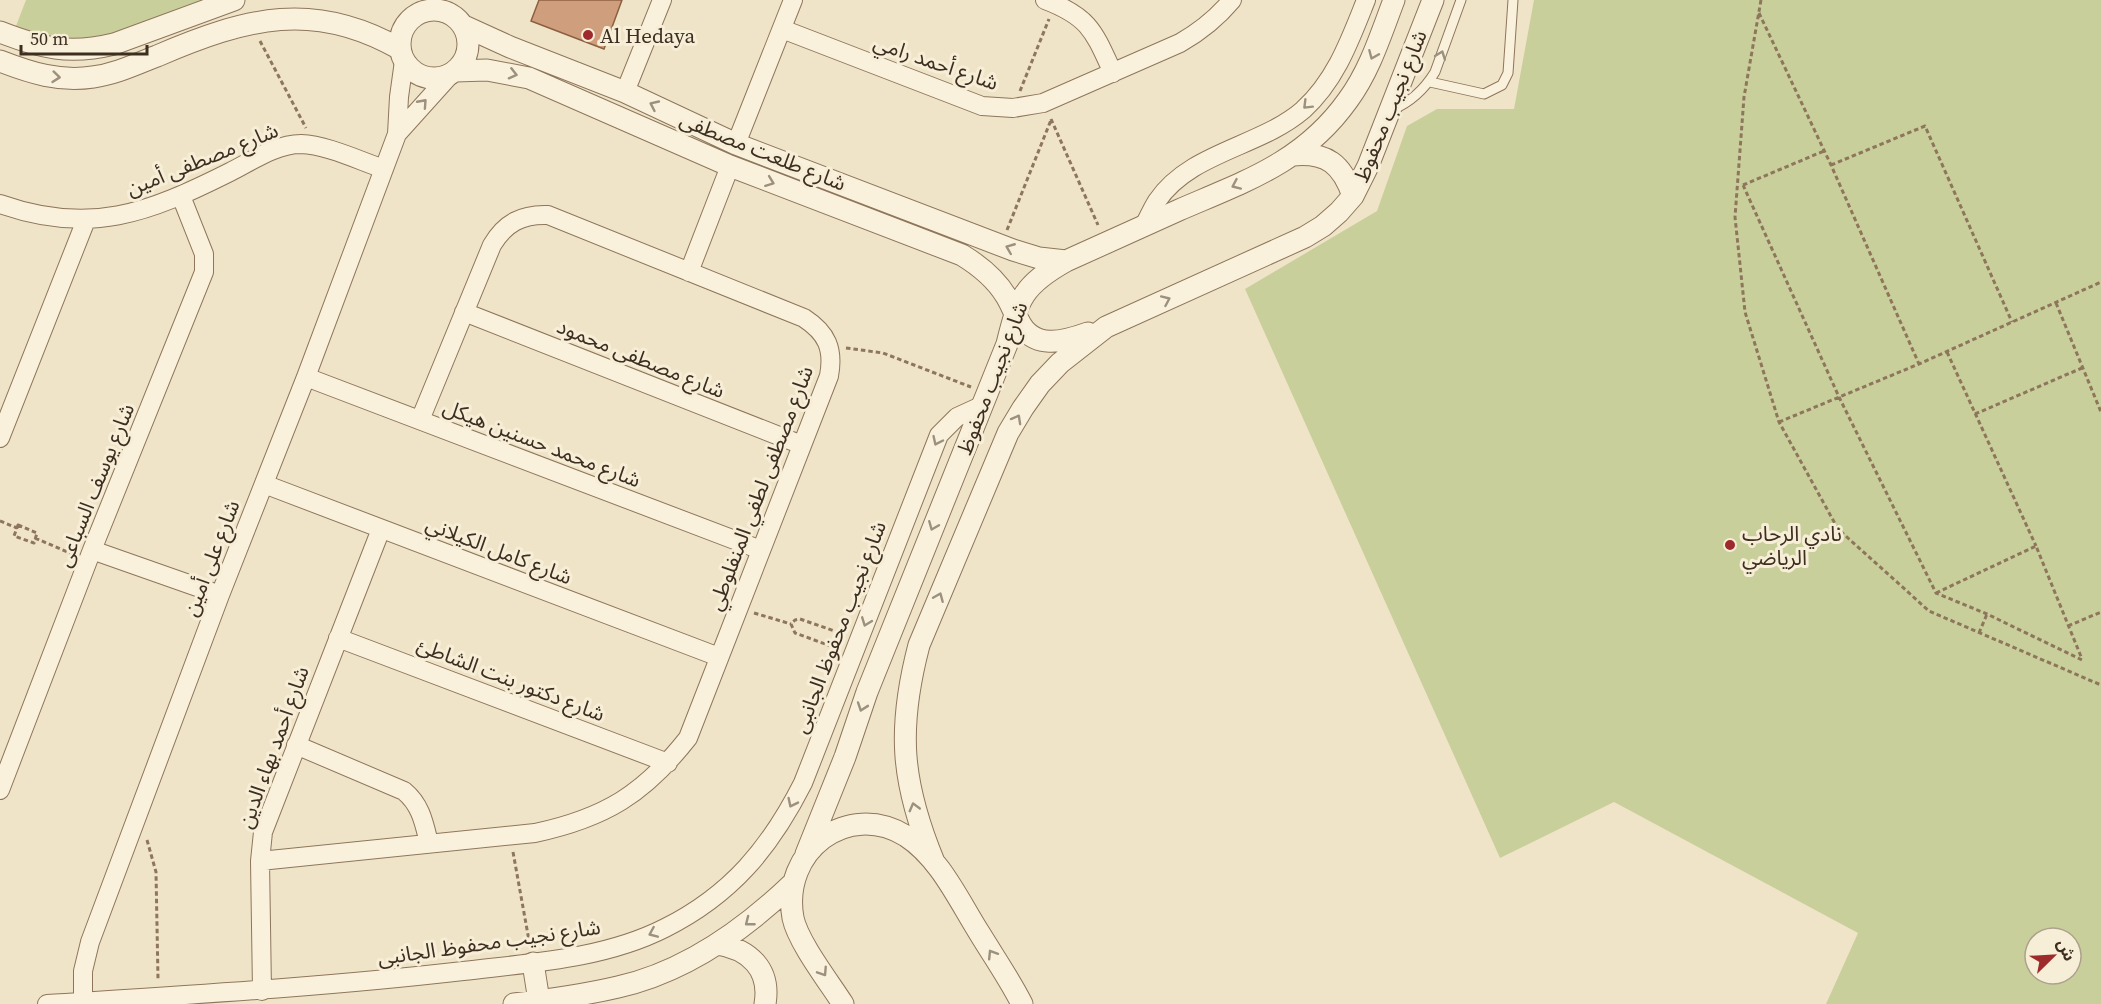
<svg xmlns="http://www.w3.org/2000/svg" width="2101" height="1004" font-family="'Source Serif 4','Noto Sans Arabic',serif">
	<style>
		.green { fill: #c9cf9b; fill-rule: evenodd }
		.building { fill: #cf9f7d; stroke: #8d5f41; stroke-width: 1.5 }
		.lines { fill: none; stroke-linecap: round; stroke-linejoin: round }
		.service-casing { stroke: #8d765c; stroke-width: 11 }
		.minor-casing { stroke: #8d765c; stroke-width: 20 }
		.tertiary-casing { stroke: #8d765c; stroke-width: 23 }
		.path { stroke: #8d765c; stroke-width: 3; stroke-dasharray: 4.5 3; stroke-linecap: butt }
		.service { stroke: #faf1dc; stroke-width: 9 }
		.minor { stroke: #faf1dc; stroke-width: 18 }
		.tertiary { stroke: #faf1dc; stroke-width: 21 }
		.oneway { stroke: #9c907e }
		.poi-dot { fill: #9e2a2b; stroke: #f7eed8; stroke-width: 2 }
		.labels { text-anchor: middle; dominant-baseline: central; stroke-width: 6; stroke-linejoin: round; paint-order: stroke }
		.poi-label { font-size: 21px; fill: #3d2e20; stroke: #f7eed8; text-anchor: start }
		.street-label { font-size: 21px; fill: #3d2e20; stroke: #f7eed8 }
	</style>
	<rect width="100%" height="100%" fill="#f0e4c8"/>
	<path class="green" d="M26,0H216C173,14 115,41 70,39C51,38 34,32 16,26Z
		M1534,0H2101V1004H1826L1858,933L1614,802L1500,858L1245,289L1377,211L1407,126L1437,109H1514ZM2035,938H2071V974H2035Z"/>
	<path class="building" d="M539,0H622L604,49L531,21Z"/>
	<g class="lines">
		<defs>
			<path id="service" d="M1430,82L1484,94L1502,85L1508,73L1513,0
				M1392,110C1411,102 1424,90 1435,72L1461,0"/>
			<path id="minor" d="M1045,0C1090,17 1094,32 1113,73
				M782,29L982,106L1013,108L1043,103L1180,43C1201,31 1217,18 1232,0
				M625,92L662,0
				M397,134L399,97L404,61
				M736,144L793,0
				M0,204C90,236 148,213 230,172C252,161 276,144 301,144C327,145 360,161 384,169
				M1144,226C1148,218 1152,209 1157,201C1190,152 1260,147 1303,110C1336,80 1350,40 1366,0
				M689,272L730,166
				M464,312L802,445
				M306,377L761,550
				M0,438L86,220
				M264,484L719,657
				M92,550L220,595
				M338,638L668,763
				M296,745L404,791C421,805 424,823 429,843
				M0,790L92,550L204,272V254L181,196
				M260,861L535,833C605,818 644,794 688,738L829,376C834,349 827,333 804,318L548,215C522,214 505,223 492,245L420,420
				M262,991L260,861L263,832L381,529
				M83,1001V971L90,942L220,595L306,377L397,134L451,74
				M47,1004C186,995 324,987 463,971C530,963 604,959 665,928C731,895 770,848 803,783L939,435L957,417L981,406"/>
			<path id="tertiary" d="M400 44a34 34 0 1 1 68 0a34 34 0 1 1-68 0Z
				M464,26L510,47L625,92L736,144L1013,250L1039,258L1066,261
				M0,32C41,48 69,55 114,44L234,0
				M0,61C31,73 59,82 93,77C116,74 136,64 157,56C248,17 314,0 400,49
				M455,71L487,70L529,78L730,166L962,255C980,266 995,278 1006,296C1011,304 1014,313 1019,321C1033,350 1063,342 1088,333
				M1293,155C1327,152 1342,164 1353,196
				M806,854L845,757L867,692L1007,344C1018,299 1023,285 1066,261C1104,244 1141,227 1179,210C1246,181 1304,162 1348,100C1370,70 1381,34 1394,0
				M934,862C901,782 897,729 919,645L1008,433L1023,408L1040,384L1060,363L1106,327L1305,237L1323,226L1339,212L1353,196L1368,166L1433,0
				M717,944C749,949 771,969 765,1004
				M533,963L539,1001
				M514,1004C548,1000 584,995 618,987C685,972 744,930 793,883
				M843,1004C829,982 798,942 793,918C781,851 847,800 906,836C940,858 959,901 980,934C994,957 1010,980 1022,1004"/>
		</defs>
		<use href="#service" class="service-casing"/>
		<use href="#minor" class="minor-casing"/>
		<use href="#tertiary" class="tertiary-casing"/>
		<path class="path" d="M1761,0L1744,97L1735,217L1745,312L1779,422L1838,529L1929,611L2101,685
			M1759,13L1831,165L1919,364
			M260,41L306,128
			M1020,91L1049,19
			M1051,119L1098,225
			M1831,165L1925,126L2012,322
			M1743,185L1839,397L1936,593L1987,614L2082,660
			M1743,185L1824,151
			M1007,230L1051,120
			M2056,303L2101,412
			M846,348L883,353L971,387
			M1947,352L2036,546
			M1975,414L2082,368
			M1779,422L1919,364L2101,282
			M0,521L17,528
			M18,525L37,533L34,543L14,536Z
			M35,538L72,554
			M1936,593L2036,546L2082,659
			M754,613L791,624
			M2068,626L2101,612
			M1979,633L1987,614
			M839,649L795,633L791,624L795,620L800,619L843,634
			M147,840L156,872L158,979
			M513,852L530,946"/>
		<use href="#service" class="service"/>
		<use href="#minor" class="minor"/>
		<use href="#tertiary" class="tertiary"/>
	</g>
	<defs><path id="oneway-chevron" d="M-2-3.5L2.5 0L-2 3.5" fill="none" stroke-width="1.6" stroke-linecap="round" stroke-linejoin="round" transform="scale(1.5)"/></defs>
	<g class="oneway">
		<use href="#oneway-chevron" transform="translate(1373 55) rotate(113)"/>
		<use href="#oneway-chevron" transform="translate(1441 55) rotate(-70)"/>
		<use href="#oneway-chevron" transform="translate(513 74) rotate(14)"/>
		<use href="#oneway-chevron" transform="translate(56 77) rotate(6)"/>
		<use href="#oneway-chevron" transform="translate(423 103) rotate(-48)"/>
		<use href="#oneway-chevron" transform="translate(654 105) rotate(-155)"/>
		<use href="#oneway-chevron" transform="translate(1307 105) rotate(135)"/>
		<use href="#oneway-chevron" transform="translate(770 182) rotate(21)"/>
		<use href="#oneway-chevron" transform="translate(1236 185) rotate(156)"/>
		<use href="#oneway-chevron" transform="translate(1010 248) rotate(-158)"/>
		<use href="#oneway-chevron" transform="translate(1166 300) rotate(-24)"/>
		<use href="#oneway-chevron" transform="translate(1017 419) rotate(-61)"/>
		<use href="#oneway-chevron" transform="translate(937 441) rotate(115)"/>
		<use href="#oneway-chevron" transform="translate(933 526) rotate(112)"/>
		<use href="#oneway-chevron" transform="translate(939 597) rotate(-67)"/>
		<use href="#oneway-chevron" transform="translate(866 622) rotate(111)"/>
		<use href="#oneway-chevron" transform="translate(862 707) rotate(109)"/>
		<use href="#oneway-chevron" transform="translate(792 803) rotate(116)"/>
		<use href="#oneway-chevron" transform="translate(914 807) rotate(-105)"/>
		<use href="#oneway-chevron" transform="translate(749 922) rotate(142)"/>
		<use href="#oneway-chevron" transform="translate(653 933) rotate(157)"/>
		<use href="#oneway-chevron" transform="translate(992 954) rotate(-122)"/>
		<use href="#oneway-chevron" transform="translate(823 972) rotate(57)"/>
	</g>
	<g class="poi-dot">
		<circle cx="588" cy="35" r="6"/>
		<circle cx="1730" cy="545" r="6"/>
	</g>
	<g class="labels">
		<g class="poi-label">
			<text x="600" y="35">Al Hedaya</text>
			<text x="1742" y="533">نادي الرحاب<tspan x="1742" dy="24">الرياضي</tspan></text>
		</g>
		<g class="street-label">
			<text transform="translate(936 62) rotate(19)">شارع أحمد رامي</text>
			<text transform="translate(1390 106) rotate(-68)">شارع نجيب محفوظ</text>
			<text transform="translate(763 151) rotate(22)">شارع طلعت مصطفى</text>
			<text transform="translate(202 159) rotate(-22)">شارع مصطفى أمين</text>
			<text transform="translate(641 358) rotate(22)">شارع مصطفى محمود</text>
			<text transform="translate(992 378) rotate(-69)">شارع نجيب محفوظ</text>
			<text transform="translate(542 443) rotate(21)">شارع محمد حسنين هيكل</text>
			<text transform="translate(95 485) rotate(-68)">شارع يوسف السباعى</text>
			<text transform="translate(760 488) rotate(-69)">شارع مصطفى لطفي المنفلوطي</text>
			<text transform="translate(499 550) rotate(21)">شارع كامل الكيلاني</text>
			<text transform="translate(211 558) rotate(-69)">شارع على أمين</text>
			<text transform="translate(839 627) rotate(-69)">شارع نجيب محفوظ الجانبى</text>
			<text transform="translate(511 679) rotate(21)">شارع دكتور بنت الشاطئ</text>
			<text transform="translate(273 747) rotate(-70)">شارع أحمد بهاء الدين</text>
			<text transform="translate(489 942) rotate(-8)">شارع نجيب محفوظ الجانبى</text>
		</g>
	</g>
	<g transform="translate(2053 956) rotate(66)"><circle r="28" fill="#f7eed8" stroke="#ada18e" stroke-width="1.5"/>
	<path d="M0-4.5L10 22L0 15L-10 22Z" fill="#9e2a2b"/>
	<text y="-9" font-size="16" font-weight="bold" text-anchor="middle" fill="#3d2e20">ش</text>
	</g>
	<path d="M21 45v9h126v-9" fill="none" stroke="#3d2e20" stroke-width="3"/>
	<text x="30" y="45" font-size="18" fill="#3d2e20" stroke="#f7eed8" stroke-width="4.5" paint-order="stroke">50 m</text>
</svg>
